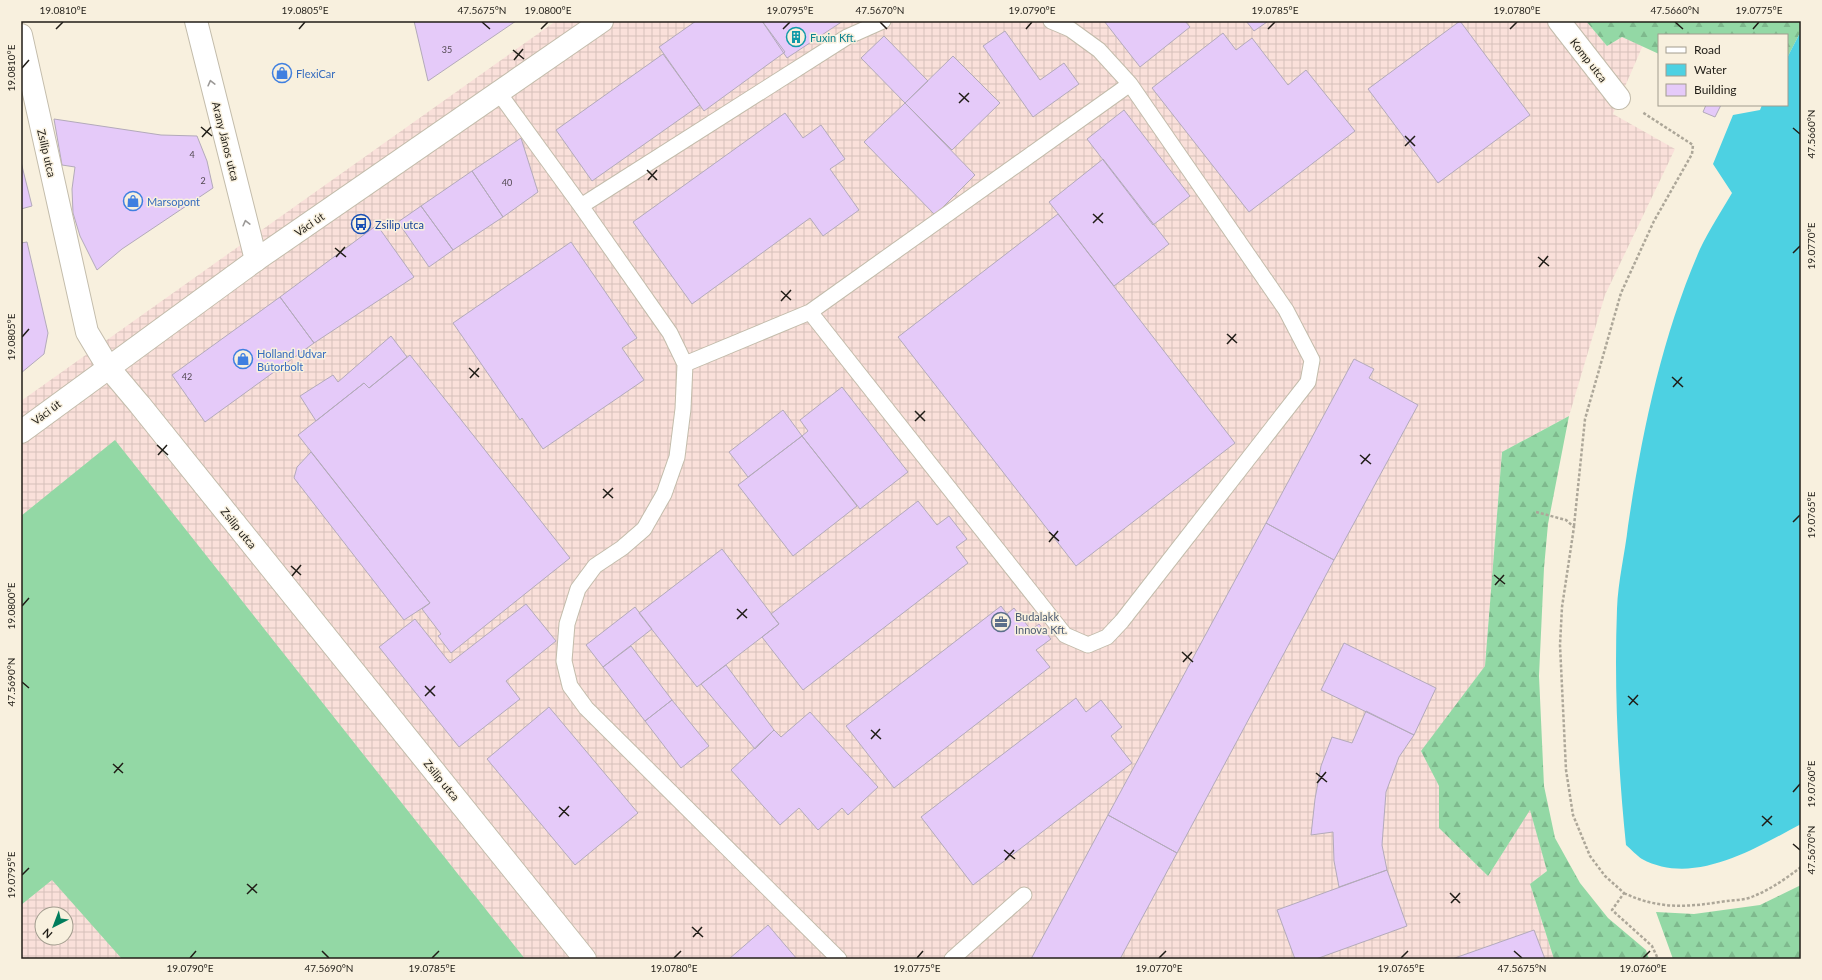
<svg xmlns="http://www.w3.org/2000/svg" width="1822" height="980" font-family="Lato,sans-serif">
	<style>
		.industrial { fill: url(#industrial-grid); fill-rule: evenodd }
		.grass { fill: #93d8a5 }
		.forest { fill: url(#forest-firs) }
		.water { fill: #4dd1e2 }
		.building { fill: #e5caf9; stroke: #b3aaba }
		.lines { fill: none; stroke-linecap: round; stroke-linejoin: round }
		.service-casing { stroke: #c3bcab; stroke-width: 17 }
		.minor-casing { stroke: #c3bcab; stroke-width: 24 }
		.primary-casing { stroke: #c3bcab; stroke-width: 24 }
		.path { stroke: #ada799; stroke-width: 2.5; stroke-dasharray: 3 2; stroke-linecap: butt }
		.service { stroke: #fff; stroke-width: 15 }
		.minor { stroke: #fff; stroke-width: 22 }
		.primary { stroke: #fff; stroke-width: 22 }
		.oneway { stroke: #9b9997 }
		.ticks { fill: none; stroke: #201d17; stroke-width: 1.5 }
		.labels { text-anchor: middle; dominant-baseline: central; stroke-width: 3; stroke-linejoin: round; paint-order: stroke }
		.number-label { font-size: 9px; fill: #514850 }
		.culture-label { font-size: 11px; fill: #0d838f; stroke: #f8f0de; text-anchor: start }
		.street-label { font-size: 11px; fill: #201d17; stroke: #f8f0de }
		.shop-label { font-size: 11px; fill: #366cbe; stroke: #f8f0de; text-anchor: start }
		.transit-label { font-size: 11px; fill: #164399; stroke: #f8f0de; text-anchor: start }
		.service-label { font-size: 11px; fill: #4e5e75; stroke: #f8f0de; text-anchor: start }
		.neatline { fill: none; stroke: #201d17; stroke-width: 1.5 }
		.ticks-label { font-size: 10px; text-anchor: middle; fill: #201d17 }
	</style>
	<defs>
		<pattern id="industrial-grid" width="8" height="8" patternUnits="userSpaceOnUse"><rect width="8" height="8" fill="#fae0da"/><path d="M0 4h8M4 0v8" fill="none" stroke="#d6c0ba"/></pattern>
		<pattern id="forest-firs" width="22" height="20" patternUnits="userSpaceOnUse"><rect width="22" height="20" fill="#93d8a5"/><path d="M5 1l3.5 6h-7zM16 11l3.5 6h-7z" fill="#7eb98d"/></pattern>
	</defs>
	<rect width="100%" height="100%" fill="#f8f0de"/>
	<path class="industrial" d="M556,21H1586L1607,46L1622,37L1643,45L1613,114L1675,149L1605,295L1569,416L1502,452L1485,666L1422,751L1439,786V828L1488,876L1530,809L1547,871L1530,884L1554,959H21V401ZM42,914H66V938H42Z"/>
	<path class="grass" d="M115,440L525,959H122L52,880L21,905V516Z"/>
	<path class="forest" d="M1586,21H1801V31L1787,58V35H1659V54L1622,37L1607,46Z
		M1569,416L1548,524L1544,568L1539,676L1544,786L1555,838L1580,883L1608,918L1646,950L1649,959H1554L1530,884L1547,871L1530,810L1488,876L1439,828V786L1421,751L1485,666L1502,452Z
		M1801,885V959H1673L1656,912L1694,914L1760,905Z"/>
	<path class="water" d="M1801,31V824C1756,848 1694,887 1642,859C1637,856 1631,849 1626,845C1618,766 1614,688 1617,609C1618,581 1625,553 1628,526C1642,432 1662,336 1700,249C1709,230 1721,212 1732,193L1713,164L1733,115L1760,110L1762,105H1787V58Z"/>
	<path class="building" d="M414,21H516L428,81Z
		M696,21H762L785,52L704,111L659,47Z
		M762,21H843L787,58Z
		M1104,21H1185L1190,27L1140,67Z
		M1246,21H1266L1267,22L1254,31Z
		M1460,21L1530,115L1438,183L1368,89Z
		M1005,31L1040,80L1064,63L1079,84L1033,117L983,46Z
		M1223,33L1236,50L1252,38L1288,85L1306,70L1355,131L1249,212L1152,88Z
		M884,36L928,81L905,103L861,58Z
		M663,54L700,105L592,181L556,130Z
		M953,56L1000,103L952,150L905,103Z
		M905,103L975,175L935,215L864,142Z
		M1706,105H1721L1715,117L1703,112Z
		M1124,110L1190,196L1153,225L1087,139Z
		M785,113L803,138L821,125L845,159L830,169L859,210L823,236L810,218L692,304L633,222Z
		M54,119L161,135L197,136L207,161L213,188L122,249L97,270L80,236L73,213L72,189L75,167L62,165Z
		M521,138L538,192L503,217L472,171Z
		M1103,159L1169,244L1114,286L1049,202Z
		M21,162L32,206L21,209Z
		M472,171L503,217L453,250L421,206Z
		M421,206L453,250L429,267L398,222Z
		M1058,214L1235,443L1076,566L898,337Z
		M377,225L414,277L314,343L280,297Z
		M27,242L48,333L44,354L21,373V243Z
		M571,242L637,338L622,348L644,380L543,449L522,418L520,420L453,323Z
		M280,297L314,343L205,422L172,375Z
		M391,336L407,357L369,388L364,383L316,421L300,396L333,375L338,382Z
		M410,355L570,558L451,653L438,636L441,634L422,609L430,603L298,435L364,383L369,388Z
		M1354,359L1374,369L1369,378L1418,405L1334,560L1266,523Z
		M842,387L908,472L860,509L802,436L808,431L800,420Z
		M783,410L802,436L748,477L729,452Z
		M802,436L857,506L793,556L738,485Z
		M311,452L430,603L404,620L294,478L297,467Z
		M918,501L937,525L949,516L967,539L956,547L968,563L803,690L762,637L779,624L771,614Z
		M1266,523L1334,560L1177,853L1108,815Z
		M722,549L779,624L697,687L639,613Z
		M526,604L556,641L506,681L520,699L459,747L379,647L415,619L450,663Z
		M1001,606L1007,614L1014,608L1031,630L1039,624L1051,639L1036,650L1050,667L894,788L846,726Z
		M635,607L652,629L603,667L586,645Z
		M1344,643L1436,688L1414,735L1321,690Z
		M631,646L672,700L645,721L603,667Z
		M726,665L774,730L755,749L701,684Z
		M1076,698L1086,712L1101,700L1122,727L1111,736L1132,763L973,885L921,817Z
		M672,700L709,746L681,768L645,721Z
		M549,707L638,813L575,865L487,759Z
		M1366,711L1414,735L1399,757L1386,792L1382,845L1387,870L1339,887L1334,861L1333,832L1311,835L1315,799L1321,766L1332,737L1352,743Z
		M810,712L878,787L848,815L842,808L818,830L799,808L780,825L731,770L774,730L781,737Z
		M1108,815L1177,853L1120,959H1031Z
		M1387,870L1407,926L1316,959H1295L1277,910Z
		M768,925L797,959H729Z
		M1534,930L1545,959H1452Z"/>
	<g class="lines">
		<defs>
			<path id="service" d="M499,93L581,206L670,333L685,364L683,409L677,457L664,494L644,529L622,548L595,566L578,589L567,624L564,661L570,686L586,708L839,959
				M581,206L847,37L883,21
				M810,312L1065,635L1088,645L1107,637L1122,621L1308,382L1312,360L1286,310L1130,84L1099,50L1070,29L1051,21
				M685,364L810,312L1130,84
				M952,959L1024,895"/>
			<path id="minor" d="M196,21L256,260
				M1559,21L1619,98
				M21,35L87,332L108,367L140,405L585,959"/>
			<path id="primary" d="M21,432L256,260L602,21"/>
		</defs>
		<use href="#service" class="service-casing"/>
		<use href="#minor" class="minor-casing"/>
		<use href="#primary" class="primary-casing"/>
		<path class="path" d="M1536,512L1566,520L1574,527L1562,607L1560,645L1566,770L1573,815L1590,856L1605,876L1624,893L1612,910L1652,946L1658,959
			M1574,526L1585,419L1621,293L1654,221L1692,154L1693,145L1642,112
			M1624,893C1659,910 1690,907 1726,901C1735,900 1746,900 1754,896C1771,889 1787,878 1801,867"/>
		<use href="#service" class="service"/>
		<use href="#minor" class="minor"/>
		<use href="#primary" class="primary"/>
	</g>
	<defs><path id="oneway-chevron" d="M-2-3.5L2.5 0L-2 3.5" fill="none" stroke-width="1.6" stroke-linecap="round" stroke-linejoin="round"/></defs>
	<g class="oneway">
		<use href="#oneway-chevron" transform="translate(211 83) rotate(-104)"/>
		<use href="#oneway-chevron" transform="translate(246 223) rotate(-104)"/>
	</g>
	<path class="ticks" d="M482,22L490,29M880,22L887,29M1675,22L1683,29M56,29L63,22M299,29L305,22M541,29L548,22M783,29L790,22M1026,29L1032,22M1268,29L1275,22M1510,29L1517,22M1753,29L1759,22M513,50L524,59M514,60L523,49M22,68L29,60M959,93L969,102M959,103L969,93M201,127L212,136M1793,128L1800,134M1405,136L1415,146M202,137L211,127M1405,146L1415,136M647,170L657,180M648,180L657,170M1093,214L1103,223M1093,223L1103,213M335,248L346,257M1793,253L1800,246M336,257L345,247M1538,257L1549,266M1539,267L1548,256M781,291L791,300M781,301L791,290M1227,334L1237,343M22,337L29,329M1227,344L1236,334M469,368L479,377M1672,377L1683,387M470,378L479,368M1673,387L1682,377M915,411L925,421M915,421L925,411M157,445L168,455M158,455L167,445M1360,455L1371,464M1361,464L1370,454M603,489L613,498M603,498L613,488M1793,522L1800,515M1049,532L1059,541M1049,542L1058,531M291,566L301,575M1494,575L1505,584M292,576L301,565M1495,585L1504,575M22,606L29,598M737,609L747,618M737,619L747,609M1182,652L1193,662M1183,662L1192,652M22,682L29,688M425,686L435,696M425,696L435,686M1628,696L1638,705M1629,705L1638,695M871,730L881,739M871,739L880,729M113,764L123,773M114,773L123,763M1316,773L1327,782M1317,783L1326,772M1793,792L1800,784M559,807L569,816M1762,816L1772,825M559,817L569,806M1762,826L1772,816M1793,844L1800,850M1004,850L1015,859M1005,860L1014,850M22,875L29,868M247,884L257,893M1450,893L1460,903M247,894L257,884M1451,903L1460,893M692,927L703,937M693,937L702,927M322,951L329,958M1514,951L1522,958M190,958L196,951M432,958L439,951M674,958L681,951M917,958L923,951M1159,958L1166,951M1401,958L1408,951M1643,958L1650,951"/>
	<defs>
		<symbol id="building-ring" viewBox="-11 -11 22 22"><circle r="9.5" fill="#f8f0de" stroke="#0f9aa8" stroke-width="1.5"/><path d="M-4-6H4V6H1V3H-1V6H-4ZM-2.5-4.3h1.7v1.8h-1.7ZM.8-4.3h1.7v1.8H.8ZM-2.5-1h1.7V.8h-1.7ZM.8-1h1.7V.8H.8Z" fill="#0f9aa8"/></symbol>
		<symbol id="shop-ring" viewBox="-11 -11 22 22"><circle r="9.5" fill="#f8f0de" stroke="#3f7fe0" stroke-width="1.5"/><path d="M-5-2.5h2.3a2.7 3.5 0 0 1 5.4 0H5L5.5 6h-11ZM-1.5-2.5h3a1.5 2.3 0 0 0-3 0Z" fill="#3f7fe0"/></symbol>
		<symbol id="bus-ring" viewBox="-11 -11 22 22"><circle r="9.5" fill="#f8f0de" stroke="#1a4fb4" stroke-width="1.5"/><path d="M-5-6H5V4H4V6H2V4H-2V6H-4V4H-5ZM-3.5-4V0h7V-4ZM-3.5 1.2v1.5H-2V1.2ZM2 1.2v1.5H3.5V1.2Z" fill="#1a4fb4"/></symbol>
		<symbol id="office-ring" viewBox="-11 -11 22 22"><circle r="9.5" fill="#f8f0de" stroke="#5c6f8a" stroke-width="1.5"/><path d="M-6-3h4V-5.5h4V-3h4V5H-6ZM-1-4.5V-3h2v-1.5ZM-6 0V1H6V0Z" fill="#5c6f8a"/></symbol>
	</defs>
	<g fill-rule="evenodd">
		<use href="#building-ring" x="785" y="26" width="22" height="22"/>
		<use href="#shop-ring" x="271" y="62" width="22" height="22"/>
		<use href="#shop-ring" x="122" y="190" width="22" height="22"/>
		<use href="#bus-ring" x="350" y="213" width="22" height="22"/>
		<use href="#shop-ring" x="232" y="348" width="22" height="22"/>
		<use href="#office-ring" x="990" y="611" width="22" height="22"/>
	</g>
	<g class="labels">
		<g class="number-label">
			<text x="447" y="49">35</text>
			<text x="192" y="154">4</text>
			<text x="203" y="180">2</text>
			<text x="507" y="182">40</text>
			<text x="187" y="376">42</text>
		</g>
		<g class="culture-label">
			<text x="810" y="37">Fuxin Kft.</text>
		</g>
		<g class="street-label">
			<text transform="translate(1589 60) rotate(52)">Komp utca</text>
			<text transform="translate(226 141) rotate(76)">Arany János utca</text>
			<text transform="translate(47 153) rotate(77)">Zsilip utca</text>
			<text transform="translate(309 224) rotate(-34)">Váci út</text>
			<text transform="translate(46 412) rotate(-37)">Váci út</text>
			<text transform="translate(239 528) rotate(51)">Zsilip utca</text>
			<text transform="translate(442 780) rotate(51)">Zsilip utca</text>
		</g>
		<g class="shop-label">
			<text x="296" y="73">FlexiCar</text>
			<text x="147" y="201">Marsopont</text>
			<text x="257" y="353">Holland Udvar<tspan x="257" dy="13">Bútorbolt</tspan></text>
		</g>
		<g class="transit-label">
			<text x="375" y="224">Zsilip utca</text>
		</g>
		<g class="service-label">
			<text x="1015" y="616">Budalakk<tspan x="1015" dy="13">Innova Kft.</tspan></text>
		</g>
	</g>
	<rect width="1822" height="980" fill="none" stroke="#f8f0de" stroke-width="44"/>
	<rect x="1658" y="34" width="130" height="72" fill="#f8f0de" stroke="#a29c8e"/>
	<rect x="1666" y="47" width="20" height="6" fill="#ffffff" stroke="#a29c8e"/>
	<text x="1694" y="54" font-size="12" fill="#201d17">Road</text>
	<rect x="1666" y="64" width="20" height="12" fill="#4dd1e2" stroke="#a29c8e"/>
	<text x="1694" y="74" font-size="12" fill="#201d17">Water</text>
	<rect x="1666" y="84" width="20" height="12" fill="#e5caf9" stroke="#a29c8e"/>
	<text x="1694" y="94" font-size="12" fill="#201d17">Building</text>
	<g transform="translate(54 926) rotate(222)"><circle r="19" fill="#f8f0de" stroke="#a29c8e"/>
	<path d="M0-3L7 15L0 10L-7 15Z" fill="#007d5c"/>
	<text y="-6" font-size="11" font-weight="bold" text-anchor="middle" fill="#201d17">N</text>
	</g>
	<rect x="22" y="22" width="1778" height="936" class="neatline"/>
	<g class="ticks-label">
		<text x="63" y="14">19.0810°E</text>
		<text x="305" y="14">19.0805°E</text>
		<text x="482" y="14">47.5675°N</text>
		<text x="548" y="14">19.0800°E</text>
		<text x="790" y="14">19.0795°E</text>
		<text x="880" y="14">47.5670°N</text>
		<text x="1032" y="14">19.0790°E</text>
		<text x="1275" y="14">19.0785°E</text>
		<text x="1517" y="14">19.0780°E</text>
		<text x="1675" y="14">47.5660°N</text>
		<text x="1759" y="14">19.0775°E</text>
		<text transform="translate(11 68) rotate(-90)" y="4">19.0810°E</text>
		<text transform="translate(1811 134) rotate(-90)" y="4">47.5660°N</text>
		<text transform="translate(1811 246) rotate(-90)" y="4">19.0770°E</text>
		<text transform="translate(11 337) rotate(-90)" y="4">19.0805°E</text>
		<text transform="translate(1811 515) rotate(-90)" y="4">19.0765°E</text>
		<text transform="translate(11 606) rotate(-90)" y="4">19.0800°E</text>
		<text transform="translate(11 682) rotate(-90)" y="4">47.5690°N</text>
		<text transform="translate(1811 784) rotate(-90)" y="4">19.0760°E</text>
		<text transform="translate(1811 850) rotate(-90)" y="4">47.5670°N</text>
		<text transform="translate(11 875) rotate(-90)" y="4">19.0795°E</text>
		<text x="190" y="972">19.0790°E</text>
		<text x="329" y="972">47.5690°N</text>
		<text x="432" y="972">19.0785°E</text>
		<text x="674" y="972">19.0780°E</text>
		<text x="917" y="972">19.0775°E</text>
		<text x="1159" y="972">19.0770°E</text>
		<text x="1401" y="972">19.0765°E</text>
		<text x="1522" y="972">47.5675°N</text>
		<text x="1643" y="972">19.0760°E</text>
	</g>
</svg>
